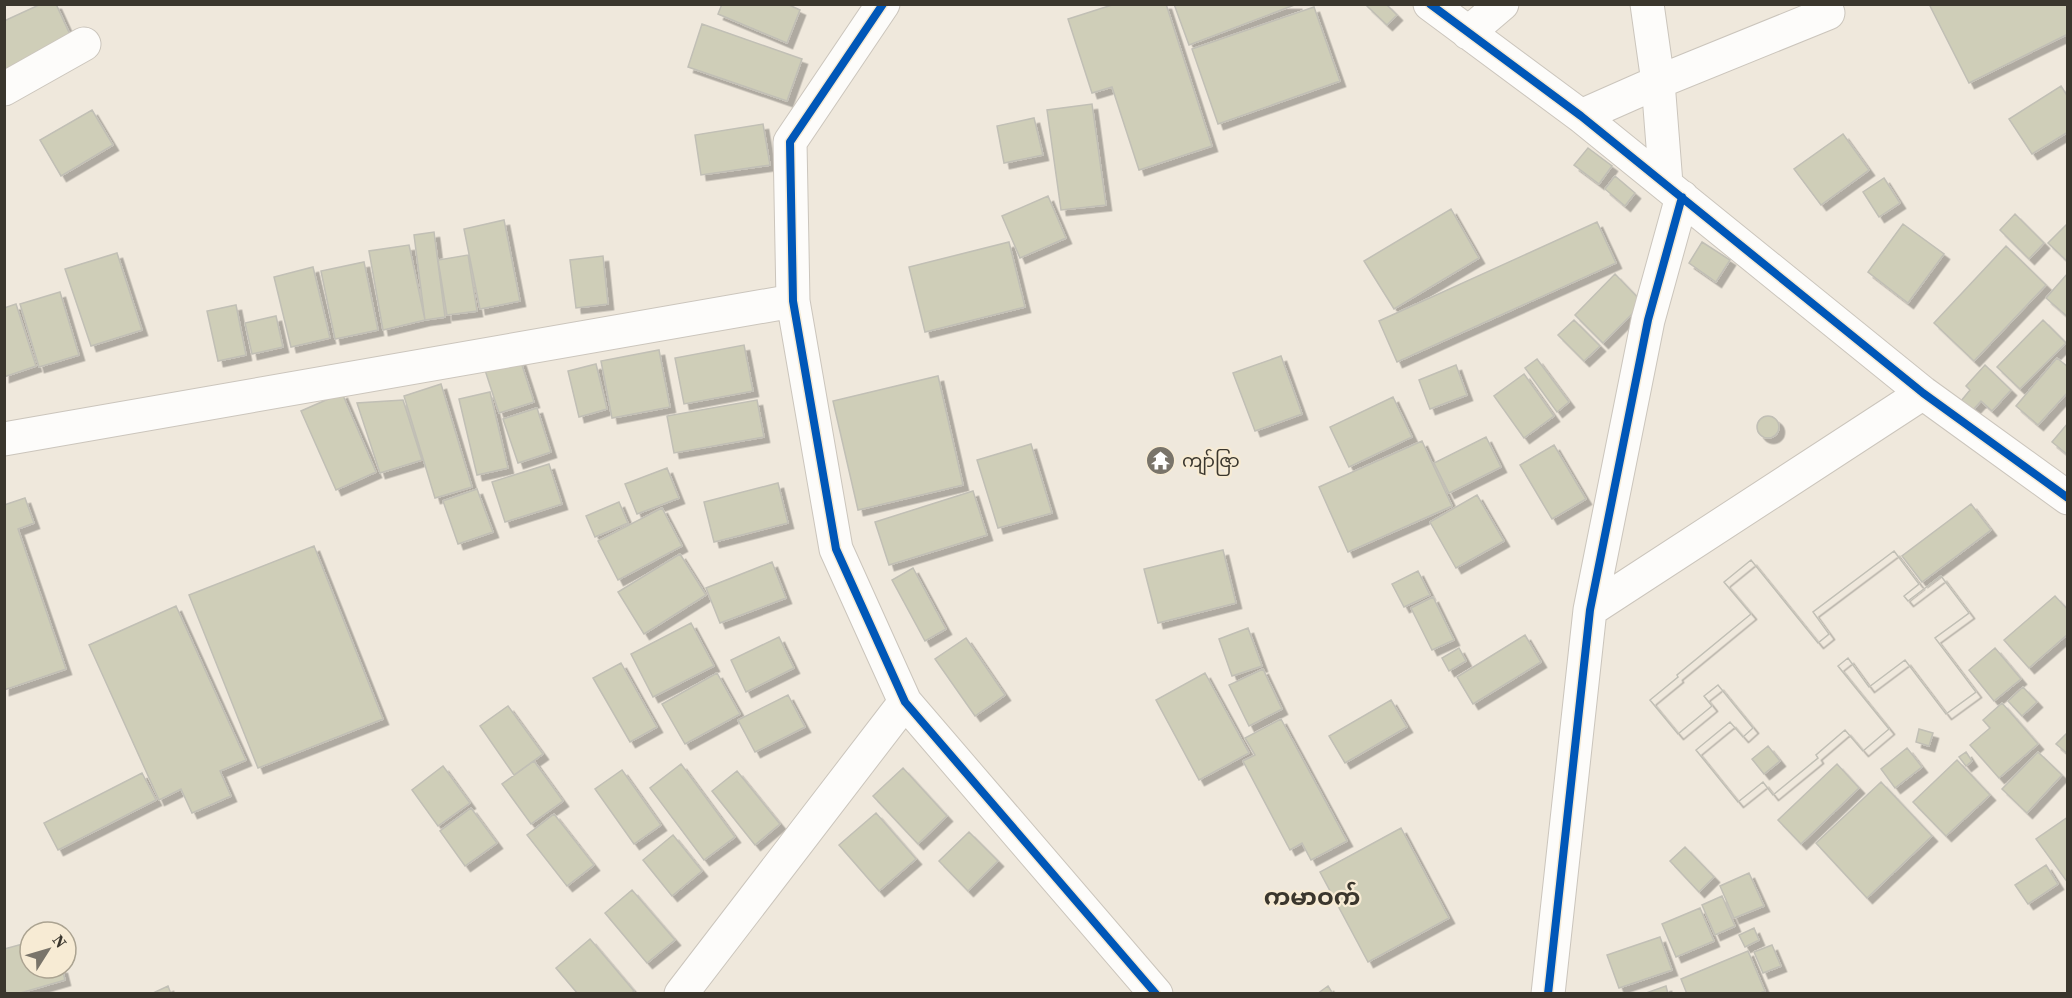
<svg xmlns="http://www.w3.org/2000/svg" width="2072" height="998" font-family="'Source Serif 4','Noto Sans Myanmar',serif">
	<style>
		.building { fill: #cfceb8; stroke: #c1bfb5; stroke-width: 1.5; fill-rule: evenodd; filter: url(#shadow) }
		.lines { fill: none; stroke-linecap: round; stroke-linejoin: round }
		.minor-casing { stroke: #cbc5bc; stroke-width: 35 }
		.minor { stroke: #fdfcfa; stroke-width: 33 }
		.cycleway-casing { stroke: #f7ebd4; stroke-width: 11 }
		.cycleway { stroke: #0057b8; stroke-width: 8 }
		.labels { text-anchor: middle; dominant-baseline: central; stroke-width: 4.5; stroke-linejoin: round; paint-order: stroke }
		.poi-label { font-size: 18px; fill: #3a362d; stroke: #f7ebd4; text-anchor: start }
		.district-label { font-size: 24px; font-weight: bold; fill: #3a362d; stroke: #f7ebd4 }
	</style>
	<defs>
		<filter id="shadow"><feDropShadow dx="5.5" dy="5.5" stdDeviation="0" flood-color="#0004"/></filter>
	</defs>
	<rect width="100%" height="100%" fill="#efe8dc"/>
	<path class="building" d="M41,4H56L72,39L4,70V21Z
		M722,4H787L800,10L787,43L718,14Z
		M1115,4H1166L1212,146L1139,170L1112,87L1092,93L1068,19Z
		M1174,4H1297L1189,45Z
		M1368,4H1386L1397,15L1387,25L1367,6Z
		M1929,4H2068V34L1969,83Z
		M1314,7L1340,81L1218,124L1192,49Z
		M702,24L802,59L787,101L688,67Z
		M2061,86L2068,97V132L2032,154L2009,119Z
		M1092,104L1106,205L1061,210L1047,110Z
		M92,110L113,145L61,176L40,140Z
		M1034,118L1043,155L1004,163L997,126Z
		M763,124L770,165L701,175L695,135Z
		M1843,134L1869,170L1821,205L1794,169Z
		M1588,148L1612,166L1599,184L1574,165Z
		M1615,176L1635,193L1625,206L1605,189Z
		M1884,178L1900,203L1879,217L1863,192Z
		M1048,196L1066,238L1020,258L1002,216Z
		M1451,209L1479,258L1394,309L1364,261Z
		M2015,214L2044,243L2029,259L2000,230Z
		M504,220L520,301L480,309L464,229Z
		M1597,222L1616,263L1397,362L1379,321Z
		M2068,223V262L2048,243Z
		M1903,224L1944,254L1908,303L1868,272Z
		M434,232L445,317L425,320L414,235Z
		M1009,242L1025,307L925,332L909,267Z
		M1702,242L1730,260L1716,282L1689,263Z
		M409,245L425,320L383,330L369,251Z
		M2006,246L2046,285L1974,361L1934,323Z
		M117,253L142,330L91,346L65,269Z
		M468,255L477,311L447,315L438,260Z
		M603,256L608,304L576,308L570,260Z
		M364,262L378,330L335,339L321,271Z
		M313,267L330,338L291,347L274,277Z
		M2068,273V317L2046,298Z
		M1615,274L1643,303L1603,343L1575,315Z
		M60,292L79,355L39,367L20,304Z
		M16,304L36,366L4,377V308Z
		M236,305L246,355L218,361L207,311Z
		M276,316L283,347L252,354L245,323Z
		M1574,320L1600,346L1584,361L1558,335Z
		M2043,320L2066,343L2020,389L1997,367Z
		M744,345L753,391L684,404L675,358Z
		M659,350L670,407L612,418L601,361Z
		M519,356L534,402L499,413L484,367Z
		M1281,356L1302,414L1255,431L1233,373Z
		M2057,358L2068,367V392L2038,425L2016,406Z
		M1537,359L1569,402L1557,412L1525,368Z
		M596,364L607,409L579,417L568,371Z
		M1456,365L1467,395L1430,409L1419,380Z
		M1985,365L2011,390L1992,411L1981,401L1972,411L1961,401L1970,390L1966,386Z
		M1524,374L1554,416L1524,438L1494,396Z
		M938,376L963,485L858,510L833,401Z
		M441,384L472,487L435,498L404,396Z
		M490,392L508,468L477,475L459,399Z
		M342,393L376,472L336,490L301,411Z
		M1393,397L1412,437L1349,467L1330,427Z
		M403,400L422,460L380,473L357,403Z
		M757,400L764,437L674,453L667,416Z
		M537,408L551,452L518,463L503,419Z
		M1757 427a11 11 0 1 1 22 0a11 11 0 1 1-22 0Z
		M2068,423V455L2052,442Z
		M1486,437L1501,467L1449,493L1434,463Z
		M1422,441L1452,506L1348,552L1319,487Z
		M1031,444L1052,513L998,528L977,460Z
		M1554,445L1586,499L1552,519L1520,465Z
		M549,464L562,504L505,522L492,482Z
		M667,468L679,498L637,514L625,484Z
		M778,483L788,523L714,542L704,502Z
		M477,489L493,532L458,544L443,501Z
		M973,491L987,535L889,565L875,522Z
		M1477,495L1504,541L1456,568L1430,522Z
		M25,498L34,523L18,529L66,669L4,690V505Z
		M619,502L628,523L595,537L586,516Z
		M1971,504L1991,530L1922,582L1902,556Z
		M662,508L682,546L618,580L598,541Z
		M314,546L383,719L258,768L189,595Z
		M1223,550L1236,603L1158,623L1144,569Z
		M1894,551L1919,584L1904,596L1908,601L1941,576L1969,613L1935,638L1976,692L1946,714L1905,660L1869,687L1848,658L1838,666L1889,729L1863,751L1845,730L1816,755L1818,758L1773,795L1763,782L1738,802L1696,750L1730,722L1743,737L1753,728L1718,685L1704,696L1712,706L1678,734L1650,700L1678,677L1677,675L1751,614L1724,582L1751,560L1818,643L1829,634L1813,612ZM1768,746L1780,761L1764,774L1752,759Z
		M1894,551L1919,584L1904,596L1908,601L1941,576L1969,613L1935,638L1976,692L1946,714L1905,660L1869,687L1848,658L1838,666L1889,729L1863,751L1845,730L1816,755L1818,758L1773,795L1763,782L1738,802L1696,750L1730,722L1743,737L1753,728L1718,685L1704,696L1712,706L1678,734L1650,700L1678,677L1677,675L1751,614L1724,582L1751,560L1818,643L1829,634L1813,612Z
		M680,554L706,595L644,634L618,592Z
		M772,562L786,598L720,623L706,588Z
		M913,568L946,629L925,641L892,580Z
		M1418,571L1430,595L1404,607L1392,584Z
		M2055,596L2068,610V634L2029,668L2004,640Z
		M1433,597L1454,640L1432,650L1411,608Z
		M176,606L246,760L220,771L231,796L192,813L181,789L159,800L89,645Z
		M691,623L714,666L653,697L631,654Z
		M1248,628L1262,666L1232,676L1219,639Z
		M1525,635L1541,662L1473,704L1457,677Z
		M779,637L794,668L746,692L731,660Z
		M966,638L1005,695L975,716L935,659Z
		M1459,648L1466,661L1449,671L1442,658Z
		M1995,648L2021,679L1994,701L1969,670Z
		M621,663L657,727L630,742L593,678Z
		M1263,669L1282,709L1249,726L1229,685Z
		M717,673L740,714L685,744L662,704Z
		M1205,673L1249,753L1199,780L1156,700Z
		M2023,687L2037,702L2022,716L2008,701Z
		M788,695L805,727L755,752L738,720Z
		M1391,700L1407,727L1345,763L1329,736Z
		M2002,703L2038,744L1999,778L1970,745L1990,728L1983,720Z
		M508,706L543,754L514,775L480,726Z
		M1281,719L1347,841L1311,860L1302,843L1290,850L1243,761L1255,755L1245,738Z
		M1919,729L1933,733L1929,746L1916,742Z
		M2068,732V754L2056,744Z
		M1907,748L1922,767L1895,788L1881,769Z
		M1966,752L1972,761L1966,766L1959,757Z
		M2038,752L2062,775L2027,813L2002,789Z
		M1957,760L1990,795L1946,836L1913,802Z
		M534,761L563,801L531,824L502,784Z
		M681,764L735,837L704,860L650,788Z
		M1837,764L1859,788L1801,844L1778,820Z
		M443,766L470,803L438,826L412,790Z
		M903,768L947,816L918,844L873,796Z
		M622,770L661,825L634,844L595,789Z
		M737,771L780,824L755,845L712,791Z
		M142,773L156,800L58,850L44,823Z
		M1881,782L1932,836L1867,898L1816,843Z
		M471,808L497,843L465,866L440,831Z
		M876,813L916,859L879,891L839,845Z
		M554,814L594,865L567,886L527,835Z
		M2068,817V883L2036,839Z
		M1401,828L1449,918L1368,962L1320,872Z
		M969,832L998,861L968,891L939,861Z
		M673,835L702,871L672,896L643,860Z
		M1685,847L1714,877L1699,892L1670,861Z
		M2046,865L2058,884L2028,904L2015,885Z
		M1749,873L1764,906L1734,918L1720,886Z
		M632,890L675,940L647,963L605,913Z
		M1722,896L1735,926L1715,935L1702,905Z
		M1700,908L1714,941L1676,957L1662,924Z
		M1754,928L1759,940L1745,947L1739,935Z
		M1660,937L1672,970L1619,988L1607,955Z
		M590,939L634,991L631,994H578L556,968Z
		M30,942V968H62L65,980L17,994H7L4,985V949Z
		M1772,945L1781,966L1763,973L1754,952Z
		M1748,951L1765,991L1758,994H1687L1681,979Z
		M168,986L171,994H151Z
		M1328,986L1333,994H1317Z
		M1666,986L1668,994H1646V993Z"/>
	<g class="lines">
		<defs>
			<path id="minor" d="M883,4L790,142L793,301L836,549L905,702L1156,994
				M1430,4L1581,116L1923,393L2068,498
				M1647,4L1658,82L1666,184
				M1468,33L1502,4
				M4,89L84,44
				M1581,116L1658,82L1828,13
				M4,439L793,301
				M1590,610L1923,393
				M681,994L905,702
				M1548,994L1590,610L1648,320L1682,197"/>
		</defs>
		<use href="#minor" class="minor-casing"/>
		<use href="#minor" class="minor"/>
		<defs>
			<path id="cycleway" d="M883,4L790,142L793,301L836,549L905,702L1156,994
				M1430,4L1581,116L1923,393L2068,498
				M1548,994L1590,610L1648,320L1682,197"/>
		</defs>
		<use href="#cycleway" class="cycleway-casing"/>
		<use href="#cycleway" class="cycleway"/>
	</g>
	<defs>
		<symbol id="temple-disc" viewBox="-11 -11 22 22"><circle r="9.5" fill="#79746a" stroke="#f7ebd4"/><path d="M0-6L5-2H3V0L6.5 2.5H4V6H1.5V3h-3V6H-4V2.5H-6.5L-3 0V-2H-5Z" fill="#fff"/></symbol>
	</defs>
	<g fill-rule="evenodd">
		<use href="#temple-disc" x="1144" y="444" width="33" height="33"/>
	</g>
	<g class="labels">
		<g class="poi-label">
			<text x="1182" y="460">ကျာ်ဇြာ</text>
		</g>
		<g class="district-label">
			<text x="1312" y="896">ကမာဝက်</text>
		</g>
	</g>
	<rect width="2072" height="998" fill="none" stroke="#3a362d" stroke-width="12"/>
	<g transform="translate(48 950) rotate(53)"><circle r="28" fill="#f7ebd4" stroke="#aba391" stroke-width="1.5"/>
	<path d="M0-4.5L10 22L0 15L-10 22Z" fill="#79746a"/>
	<text y="-9" font-size="16" font-weight="bold" text-anchor="middle" fill="#3a362d">N</text>
	</g>
</svg>
